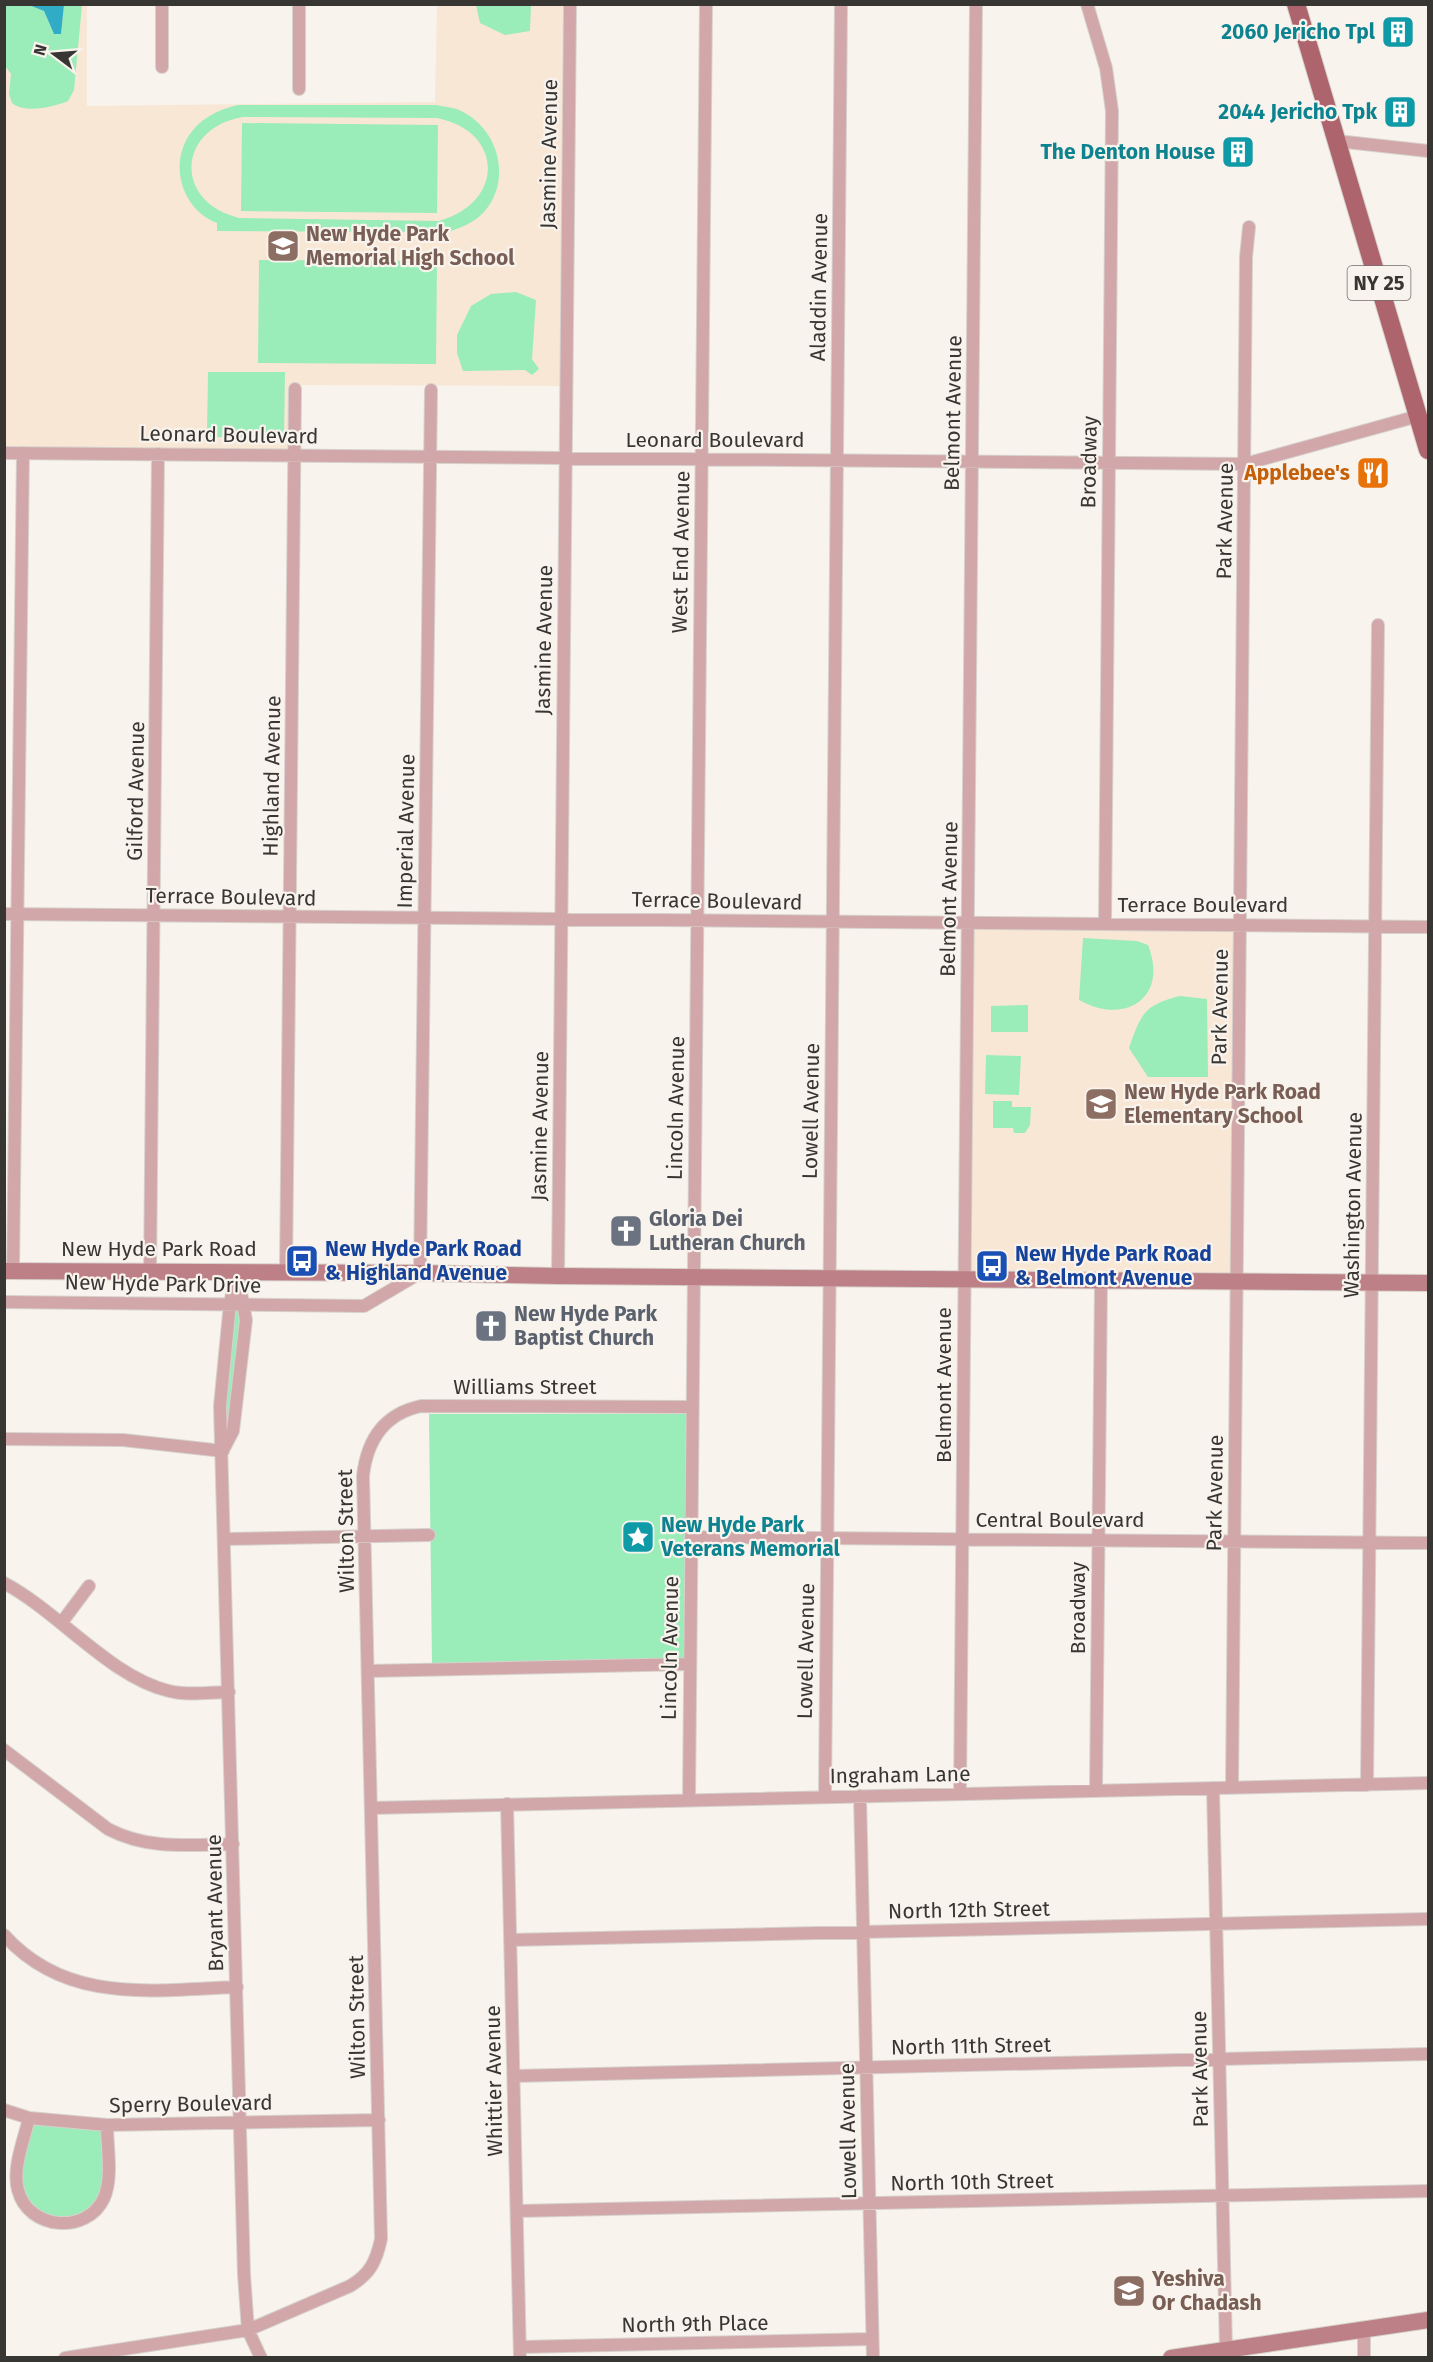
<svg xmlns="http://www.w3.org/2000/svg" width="1433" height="2362" font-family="'Fira Sans',sans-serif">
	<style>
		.education { fill: #f8e7d5 }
		.green { fill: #9aecb8; fill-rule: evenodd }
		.water { fill: #30acc7 }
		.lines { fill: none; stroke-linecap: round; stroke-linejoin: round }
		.street-casing { stroke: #d6d1cc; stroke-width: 14 }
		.secondary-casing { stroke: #d6d1cc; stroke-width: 18 }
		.primary-casing { stroke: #d6d1cc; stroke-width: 20 }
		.street { stroke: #d1a7aa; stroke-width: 12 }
		.secondary { stroke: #bd8086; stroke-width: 16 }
		.primary { stroke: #ad646c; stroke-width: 18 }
		.labels { text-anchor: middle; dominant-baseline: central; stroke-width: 4.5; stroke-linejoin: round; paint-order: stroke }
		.shield { fill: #f9f3ed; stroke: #726f6b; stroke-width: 1.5 }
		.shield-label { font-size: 20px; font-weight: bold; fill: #383633 }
		.culture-label { font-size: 21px; font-weight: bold; fill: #0d838f; stroke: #f9f3ed; text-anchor: end }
		.street-label { font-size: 21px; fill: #383633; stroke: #f9f3ed }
		.education-label { font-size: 21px; font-weight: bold; fill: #785e54; stroke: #f9f3ed; text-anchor: start }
		.food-label { font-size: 21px; font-weight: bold; fill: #c56008; stroke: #f9f3ed; text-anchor: end }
		.worship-label { font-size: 21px; font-weight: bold; fill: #5b616d; stroke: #f9f3ed; text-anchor: start }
		.transit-label { font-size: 21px; font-weight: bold; fill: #164399; stroke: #f9f3ed; text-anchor: start }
	</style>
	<rect width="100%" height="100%" fill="#f9f3ed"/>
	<path class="education" d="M5,5H87V106L435,102L437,5H563L560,386L292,385L291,450L5,446Z
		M970,925L1238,928L1233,1282L965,1279Z"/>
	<path class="green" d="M5,5H29L44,11L54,34H61L64,5H82L74,90L68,101C53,107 26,114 12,103L9,94L11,74L5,66Z
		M476,5H531L530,31L505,35L480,23Z
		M238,105H437C444,107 453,107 459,110C498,127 513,179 484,212C474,223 462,227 448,232L217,231V223C184,211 169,168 188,137C199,119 217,110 238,105ZM243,117L437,118C504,131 505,203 439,221L239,218C173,202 177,128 243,117Z
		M242,123L438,125L437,213L241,211Z
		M259,260L437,261L436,364L258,363Z
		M516,292L536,300L532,359L539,369L532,375L525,370L463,371L457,353V335L471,306L491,294Z
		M208,372H285L284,438L207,437Z
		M1083,938L1137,941L1148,945C1169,998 1125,1026 1079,1000Z
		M1180,996L1207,999L1208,1077H1148L1129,1048C1141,1014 1144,1005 1180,996Z
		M1028,1005V1032H991V1006Z
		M986,1055L1021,1056L1019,1095L985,1094Z
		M993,1101H1012V1107H1031L1030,1125L1025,1133H1014L1013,1128H993Z
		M238,1305L244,1321L231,1430L224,1443L229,1322Z
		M429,1414H686L685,1660L432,1665Z
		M33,2122L103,2128L104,2174L98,2202L75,2219L45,2217L29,2203L21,2190L22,2169Z"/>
	<path class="water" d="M5,5H64L61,34H54L44,11L29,5Z"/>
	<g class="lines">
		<defs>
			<path id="street" d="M299,4V89
				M1087,4L1106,68L1112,111L1105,924
				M162,67V4
				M1337,141L1428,151
				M4,453L1245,464L1418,416
				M4,914L1428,927
				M13,1271L23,453
				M150,1272L158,454
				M237,1272L230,1303L220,1406L244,2275L248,2330L261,2358
				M286,1272L295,389
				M558,1276L570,4
				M4,1302L364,1306L420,1273L431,390
				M4,1439L123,1440L223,1451
				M223,1450L233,1431L246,1320L238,1276
				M691,1537L1428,1543
				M225,1539L429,1535
				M4,1583C59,1612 110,1677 169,1691C188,1696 210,1692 229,1692
				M62,1622L89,1586
				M369,1671L690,1664
				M4,1750L108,1829C148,1850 189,1845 233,1844
				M1367,1785L1378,625
				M1213,1788L1226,2349
				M1232,1788L1246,257L1249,227
				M1096,1791L1101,1281
				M960,1793L976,4
				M825,1796L841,4
				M860,1796L873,2358
				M689,1799L706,4
				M507,1804L520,2358
				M372,1808L1428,1783
				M4,1935C67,2005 153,1990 237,1987
				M510,1940L1428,1919
				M514,2076L1428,2054
				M4,2110L29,2118L107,2125L379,2120
				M29,2118C24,2140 12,2168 18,2190C28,2230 87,2235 104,2198C113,2177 107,2147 107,2125
				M517,2211L1428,2191
				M520,2347L872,2339
				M65,2358L248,2330L350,2286C370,2274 376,2262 381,2239L363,1476C367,1440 384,1414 421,1406L692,1407
				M1364,2358V2328"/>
			<path id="secondary" d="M4,1271L420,1273L558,1276L1428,1283
				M1171,2358L1428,2320"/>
			<path id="primary" d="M1296,4L1428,450"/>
		</defs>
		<use href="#street" class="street-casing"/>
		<use href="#secondary" class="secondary-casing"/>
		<use href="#primary" class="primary-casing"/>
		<use href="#street" class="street"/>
		<use href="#secondary" class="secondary"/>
		<use href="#primary" class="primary"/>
	</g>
	<defs>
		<symbol id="building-square" viewBox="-11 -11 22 22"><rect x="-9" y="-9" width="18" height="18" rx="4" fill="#0f9aa8" stroke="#f9f3ed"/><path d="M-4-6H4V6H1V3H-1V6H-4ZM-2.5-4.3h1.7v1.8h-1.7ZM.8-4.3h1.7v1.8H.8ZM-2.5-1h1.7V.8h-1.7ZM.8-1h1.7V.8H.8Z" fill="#fff"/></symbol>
		<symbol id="school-square" viewBox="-11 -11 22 22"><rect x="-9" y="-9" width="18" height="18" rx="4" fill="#8d6e63" stroke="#f9f3ed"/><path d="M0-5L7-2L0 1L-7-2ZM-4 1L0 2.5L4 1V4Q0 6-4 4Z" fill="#fff"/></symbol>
		<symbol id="restaurant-square" viewBox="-11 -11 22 22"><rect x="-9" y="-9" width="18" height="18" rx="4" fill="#e8710a" stroke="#f9f3ed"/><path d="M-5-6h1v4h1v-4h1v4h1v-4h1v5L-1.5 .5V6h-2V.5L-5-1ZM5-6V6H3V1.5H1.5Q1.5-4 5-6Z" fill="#fff"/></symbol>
		<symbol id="church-square" viewBox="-11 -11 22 22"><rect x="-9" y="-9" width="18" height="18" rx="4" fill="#6b7280" stroke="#f9f3ed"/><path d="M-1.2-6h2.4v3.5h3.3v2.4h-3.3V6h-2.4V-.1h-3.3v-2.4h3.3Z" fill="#fff"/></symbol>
		<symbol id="bus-square" viewBox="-11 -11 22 22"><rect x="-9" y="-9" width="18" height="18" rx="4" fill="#1a4fb4" stroke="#f9f3ed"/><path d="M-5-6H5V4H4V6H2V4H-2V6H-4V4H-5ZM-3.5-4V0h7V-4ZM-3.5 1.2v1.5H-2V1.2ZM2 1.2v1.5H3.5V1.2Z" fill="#fff"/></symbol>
		<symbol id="sight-square" viewBox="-11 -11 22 22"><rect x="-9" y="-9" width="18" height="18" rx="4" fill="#0f9aa8" stroke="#f9f3ed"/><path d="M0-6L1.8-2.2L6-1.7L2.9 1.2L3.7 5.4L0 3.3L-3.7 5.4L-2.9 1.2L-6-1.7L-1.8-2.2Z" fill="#fff"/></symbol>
	</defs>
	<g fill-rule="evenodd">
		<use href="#building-square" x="1379" y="13" width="38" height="38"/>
		<use href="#building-square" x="1381" y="93" width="38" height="38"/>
		<use href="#building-square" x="1219" y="133" width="38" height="38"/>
		<use href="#school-square" x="264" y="227" width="38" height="38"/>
		<use href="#restaurant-square" x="1354" y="454" width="38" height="38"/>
		<use href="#school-square" x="1082" y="1085" width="38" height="38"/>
		<use href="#church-square" x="607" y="1212" width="38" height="38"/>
		<use href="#bus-square" x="283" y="1242" width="38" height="38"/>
		<use href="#bus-square" x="973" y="1247" width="38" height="38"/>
		<use href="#church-square" x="472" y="1307" width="38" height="38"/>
		<use href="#sight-square" x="619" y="1518" width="38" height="38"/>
		<use href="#school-square" x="1110" y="2272" width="38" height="38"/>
	</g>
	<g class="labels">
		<rect class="shield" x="1347.5" y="266" width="63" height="34" rx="4.5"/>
		<g class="shield-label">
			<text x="1379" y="283">NY 25</text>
		</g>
		<g class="culture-label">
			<text x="1375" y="32">2060 Jericho Tpl</text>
			<text x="1377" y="112">2044 Jericho Tpk</text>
			<text x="1215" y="152">The Denton House</text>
			<text x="661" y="1525" text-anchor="start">New Hyde Park<tspan x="661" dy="24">Veterans Memorial</tspan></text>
		</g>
		<g class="street-label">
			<text transform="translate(549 154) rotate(-89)">Jasmine Avenue</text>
			<text transform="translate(819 287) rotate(-89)">Aladdin Avenue</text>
			<text transform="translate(953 413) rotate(-89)">Belmont Avenue</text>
			<text transform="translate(229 435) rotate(1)">Leonard Boulevard</text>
			<text x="715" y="440">Leonard Boulevard</text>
			<text transform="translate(1089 462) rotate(-89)">Broadway</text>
			<text transform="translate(1225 521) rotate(-89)">Park Avenue</text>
			<text transform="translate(681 552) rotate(-89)">West End Avenue</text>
			<text transform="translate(544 640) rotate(-89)">Jasmine Avenue</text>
			<text transform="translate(272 776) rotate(-89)">Highland Avenue</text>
			<text transform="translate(136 791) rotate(-89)">Gilford Avenue</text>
			<text transform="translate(406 831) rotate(-89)">Imperial Avenue</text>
			<text transform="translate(231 897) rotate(1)">Terrace Boulevard</text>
			<text transform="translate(949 899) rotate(-89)">Belmont Avenue</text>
			<text transform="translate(717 901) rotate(1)">Terrace Boulevard</text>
			<text x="1203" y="905">Terrace Boulevard</text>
			<text transform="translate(1220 1007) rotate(-89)">Park Avenue</text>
			<text transform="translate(676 1108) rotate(-89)">Lincoln Avenue</text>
			<text transform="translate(811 1111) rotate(-89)">Lowell Avenue</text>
			<text transform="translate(540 1126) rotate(-89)">Jasmine Avenue</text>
			<text transform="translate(1353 1205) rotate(-89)">Washington Avenue</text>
			<text x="159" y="1249">New Hyde Park Road</text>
			<text transform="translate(163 1284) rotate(1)">New Hyde Park Drive</text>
			<text transform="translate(944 1385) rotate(-90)">Belmont Avenue</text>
			<text x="525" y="1387">Williams Street</text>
			<text transform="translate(1215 1493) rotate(-89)">Park Avenue</text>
			<text x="1060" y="1520">Central Boulevard</text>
			<text transform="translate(346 1531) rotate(-91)">Wilton Street</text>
			<text transform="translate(1078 1608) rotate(-90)">Broadway</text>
			<text transform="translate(670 1648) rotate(-89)">Lincoln Avenue</text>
			<text transform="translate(806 1651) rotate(-89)">Lowell Avenue</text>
			<text transform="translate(900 1775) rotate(-1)">Ingraham Lane</text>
			<text transform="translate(215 1903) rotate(-91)">Bryant Avenue</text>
			<text transform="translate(969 1910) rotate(-1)">North 12th Street</text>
			<text transform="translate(357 2017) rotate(-91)">Wilton Street</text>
			<text transform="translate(971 2046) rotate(-1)">North 11th Street</text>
			<text transform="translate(1200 2069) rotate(-91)">Park Avenue</text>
			<text transform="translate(494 2081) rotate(-91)">Whittier Avenue</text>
			<text transform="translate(191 2104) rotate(-1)">Sperry Boulevard</text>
			<text transform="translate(848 2131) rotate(-91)">Lowell Avenue</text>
			<text transform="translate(972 2182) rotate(-1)">North 10th Street</text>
			<text transform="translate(695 2324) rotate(-1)">North 9th Place</text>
		</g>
		<g class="education-label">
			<text x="306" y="234">New Hyde Park<tspan x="306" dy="24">Memorial High School</tspan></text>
			<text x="1124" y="1092">New Hyde Park Road<tspan x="1124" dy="24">Elementary School</tspan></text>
			<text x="1152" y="2279">Yeshiva<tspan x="1152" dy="24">Or Chadash</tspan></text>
		</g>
		<g class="food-label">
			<text x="1350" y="473">Applebee's</text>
		</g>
		<g class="worship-label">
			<text x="649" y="1219">Gloria Dei<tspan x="649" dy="24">Lutheran Church</tspan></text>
			<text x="514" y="1314">New Hyde Park<tspan x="514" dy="24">Baptist Church</tspan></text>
		</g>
		<g class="transit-label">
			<text x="325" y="1249">New Hyde Park Road<tspan x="325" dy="24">&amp; Highland Avenue</tspan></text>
			<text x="1015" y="1254">New Hyde Park Road<tspan x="1015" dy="24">&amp; Belmont Avenue</tspan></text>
		</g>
	</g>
	<rect width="1433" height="2362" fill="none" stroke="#383633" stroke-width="12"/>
	<g transform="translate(54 54) rotate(286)" stroke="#f9f3ed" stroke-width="4.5" paint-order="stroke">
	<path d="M0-4.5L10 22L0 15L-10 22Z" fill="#383633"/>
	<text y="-9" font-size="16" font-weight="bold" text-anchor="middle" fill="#383633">N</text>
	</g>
</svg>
